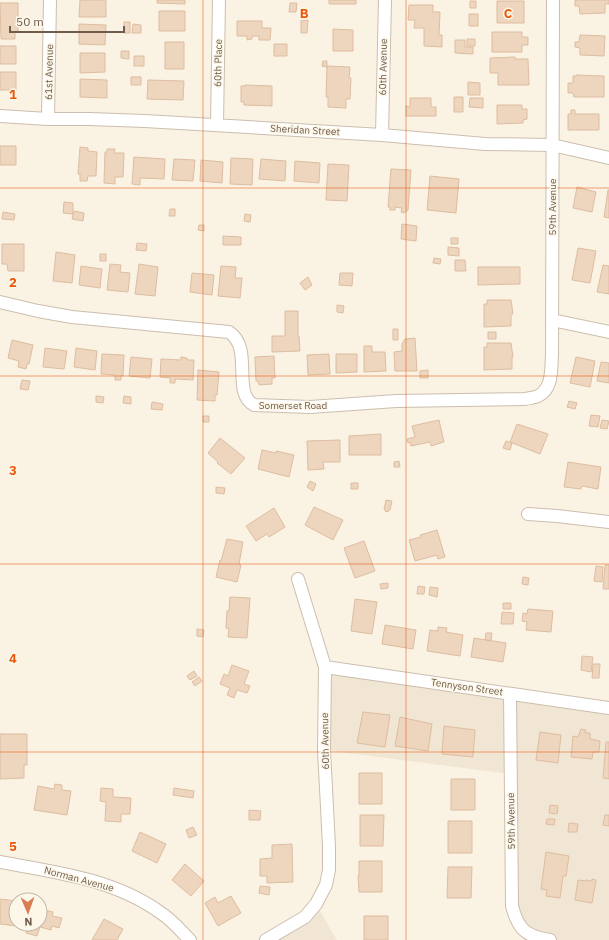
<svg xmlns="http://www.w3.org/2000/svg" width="609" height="940" font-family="'IBM Plex Sans',sans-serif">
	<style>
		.residential { fill: #f1e6d3 }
		.building { fill: #edd5be; stroke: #debda0 }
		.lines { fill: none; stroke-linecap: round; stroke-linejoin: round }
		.street-casing { stroke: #ccbeae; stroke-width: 14 }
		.street { stroke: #fff; stroke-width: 12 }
		.grid { fill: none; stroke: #e8590c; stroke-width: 1; stroke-opacity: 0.55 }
		.labels { text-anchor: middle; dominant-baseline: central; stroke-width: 3; stroke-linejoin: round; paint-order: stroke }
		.street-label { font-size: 10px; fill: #6f5c4c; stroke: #fdf7e9 }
		.grid-label { font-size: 13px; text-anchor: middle; font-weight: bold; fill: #e8590c; stroke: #fdf7e9; stroke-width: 3; stroke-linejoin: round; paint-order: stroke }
	</style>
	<rect width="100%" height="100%" fill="#faf3e4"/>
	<path class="residential" d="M325,667L609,708V940H535L516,920L510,774L324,750Z
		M316,904L337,940H266Z"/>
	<path class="building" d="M80,0H106V17H79Z
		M157,0H185V4L157,3Z
		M329,0H356V4H329Z
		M575,0H609V4H605V13L580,14L579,6H575Z
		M470,1H476V8H470Z
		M497,1H524V23H497Z
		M0,3H18V32H15V39H1Z
		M290,3H297L296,12H289Z
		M409,5H433V12H440L439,35H442V47L424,46V28H414L415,20H408Z
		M159,11H185V31H159Z
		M469,14H478V26H469Z
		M301,20H308L307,33H301Z
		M237,21H262V28H271L270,40H259V36H252V39L247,40V36H237Z
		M124,22H130V33H124Z
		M79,24L106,25L105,45L79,44Z
		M133,24L141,25V33H132Z
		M333,29L353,30V51H333Z
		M492,32H522V37H528V45H522V52H492Z
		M580,35L605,36L604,56L580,55V48L575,47V42H579Z
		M467,39H475V46H467Z
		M455,40H465V47H473V54L455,53Z
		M165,42H184V69H165Z
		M274,44H287V56H274Z
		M0,46H16V64H0Z
		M121,51H129V59L121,58Z
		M80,53H105V72L80,73Z
		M134,56H144V66H134Z
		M515,57V59H528L529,85H498V73H490V58Z
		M323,61H327V67L322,66Z
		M327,66L350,67L349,78H351L350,99H346V108L328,107V97H326Z
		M0,72H16V90H0Z
		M576,75L604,76V97H574L573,93H568V83H573V76H576Z
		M131,77H141V85H131Z
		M80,79L107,80V98L80,97Z
		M148,80L184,81L183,100L147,99Z
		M468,82L480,83V95H468Z
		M245,85L272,86V106L244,105V102H241V86H245Z
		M454,97H463V112H454Z
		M410,98H431V107H436V116H406V106L410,107Z
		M470,98H483V108L469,107Z
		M497,105H522V109H527V119L523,120V123L497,124Z
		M571,110H575V114H599V130H568V114H571Z
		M0,146H16V165H0Z
		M80,147L88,148V151L97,152L96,176H88L87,181H80V174H78Z
		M107,149H115L114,153H124L123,177H115V184L104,183L105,152H107Z
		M134,157L165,159L164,179L140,178V185L132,184Z
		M231,158L253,159L252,185L230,184Z
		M174,159L195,160L193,181L172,180Z
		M261,159L286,161L285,181L259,179Z
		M201,160L223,162L222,183L200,181Z
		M295,161L320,163L319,183L294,181Z
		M328,164L349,165L347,201L326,200Z
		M391,169L411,170L408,210L404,213L401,212L402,208L395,207V210H390V207H388Z
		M430,176L459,179L456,213L427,210Z
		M577,187L596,192L592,212L573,208Z
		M608,190H609V218L604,217Z
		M64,202L73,203V214L63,213Z
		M170,209H175V216H169Z
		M74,211L84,213L83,221L72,219Z
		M3,212L15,214L14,220L2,219Z
		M245,214L251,215L250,222L244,221Z
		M402,224L417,226L416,241L401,239Z
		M199,225H204V231L198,230Z
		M223,236L241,237V245H223Z
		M451,238H458V244H451Z
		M137,243L147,244L146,251L136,250Z
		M2,244H24V271H8L7,264H2Z
		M448,247L459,248V256L448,255Z
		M578,248L596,251L590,283L572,280Z
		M56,252L75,255L72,283L53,281Z
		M100,254H106V261H100Z
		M434,258L441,259L440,264L433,263Z
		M455,260H465L466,271H455Z
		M110,264L121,265L120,272L130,273L128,292L107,290Z
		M139,264L158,267L155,296L135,294Z
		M603,265L609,266V294L597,292Z
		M81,266L102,269L100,288L79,285Z
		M221,266L236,267L235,278H242L240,298L218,296Z
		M478,267H520V284L478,285Z
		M192,273L214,275L212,295L190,292Z
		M340,273H353L352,286L339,285Z
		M308,277L312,285L305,290L300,283Z
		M487,300H511L513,314H511V326L484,327V304H487Z
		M337,305L344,306L343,313L337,312Z
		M285,311H298V336H299L300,351L272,352V336H285Z
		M393,329H398V340H393Z
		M488,332H496V339H488Z
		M415,338L417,371H395L394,352L402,351V344L405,339Z
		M12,340L33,345L29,364H27L26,369L18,367L19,361L8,358Z
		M487,343H511L513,357H512V369L484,370V347H487Z
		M364,346H372V352H385L386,371L364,372Z
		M45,348L67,351L64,369L43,367Z
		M76,348L97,351L95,370L74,367Z
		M102,354L124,355L123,376L121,375V380H115V375L101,374Z
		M329,354L330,374L308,375L307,355Z
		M336,354H357V372L336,373Z
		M274,356L275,378H272V384L259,385L258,381H256L255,357Z
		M131,357L152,359L150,378L129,376Z
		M181,357L187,358V360H194L193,380L175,379V383H170V378L160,377L161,359L181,360Z
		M576,357L595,361L590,387L570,383Z
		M601,362L609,363V383L597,381Z
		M198,370L219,372L217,395H215V401L197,400Z
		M428,370V378H420V371Z
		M22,380L30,381L28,390L20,389Z
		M96,396L104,397L103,403L96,402Z
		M124,396L131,397V404L123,403Z
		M569,401L577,403L575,409L567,407Z
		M152,402L163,404L162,410L151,409Z
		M591,415L600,416L598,427L589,426Z
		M203,416H209V422H203Z
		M439,420L444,442L431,446L430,442L411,446L410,442L408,443L407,439L415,437L412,426Z
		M602,420L609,421L607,429L600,428Z
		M517,424L548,434L540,454L510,442Z
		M381,434V455H349V436Z
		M220,438L245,458L231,474L217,463L218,462L208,453Z
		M340,440V462H323L324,469L308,470L307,441Z
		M506,441L512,443L510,450L503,448Z
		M262,450L276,453V451L294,455L289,477L258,469Z
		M399,461L400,467H394V462Z
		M568,462L601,467L598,489L582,486L581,489L564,487Z
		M310,481L316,484L313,491L307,487Z
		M351,483H358V489H351Z
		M216,487L225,488L224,494L216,493Z
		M386,500L392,501L390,510H389L388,512L385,511V509H384Z
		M314,507L343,520L333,540L305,525Z
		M274,508L285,527L269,537L267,534L256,541L246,526Z
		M437,530L445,557L438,559L437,555L415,561L409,540L421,537L420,535Z
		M227,539L243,542L239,564L241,565L237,582L216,577L220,560L221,561Z
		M364,541L375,571L355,578L344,548Z
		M605,565H609V589H603Z
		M596,566L603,567L602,582L594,581Z
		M523,577L529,578L528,585L522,584Z
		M388,583V588L381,589L380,584Z
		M418,586L425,587L424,594H417Z
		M430,587L438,588L437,597L429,595Z
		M230,597L250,598L247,638L228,637L229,629L226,628L227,611H229Z
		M355,599L377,602L372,634L351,631Z
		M503,603H511V609H503Z
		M528,609L553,611L551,632L526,630L527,622L522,621L523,613L527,614Z
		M502,612L514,613L513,624H501Z
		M385,625L416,630L413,649L382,644Z
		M438,627L447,628L446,632L463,635L460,656L427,651L430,630L438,631Z
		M197,629L204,630L203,637L197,636Z
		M486,633H492L491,641L485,640Z
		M474,638L506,643L503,662L471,657Z
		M582,656L593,657L591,672L581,670Z
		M593,664H600L599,678H592Z
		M232,665L249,671L244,684L250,686L247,693L237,690L234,698L227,695L230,688L220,684L224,674L228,676Z
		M194,671L197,676L190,680L187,676Z
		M199,677L202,681L195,686L192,682Z
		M363,712L390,715L385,747L357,743Z
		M400,717L432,724L428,751L395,746Z
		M444,726L475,730L473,757L442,754Z
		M581,729L586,730L585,733H590V739L600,741L599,752H593L592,759L571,757L573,736L578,737Z
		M540,732L561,735L558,763L536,760Z
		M0,734H27V765H24V778L0,779Z
		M606,742H609V779L603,778Z
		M359,773H382V804H359Z
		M451,779H475V810H451Z
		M55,784L62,785V790L71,791L67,815L34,810L38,786L54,789Z
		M101,788L113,789V797L131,798L130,814H121V822L105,821L106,802L100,801Z
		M174,788L194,791L193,798L173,795Z
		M550,805L558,806L557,814L549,813Z
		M249,810L261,811L260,820H249Z
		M360,815H384L383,846H360Z
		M605,815H609V826L603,825Z
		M547,819H555L554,825L546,824Z
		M448,821H472V853H448Z
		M569,823L578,824L577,832H568Z
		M193,827L197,835L189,838L186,830Z
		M140,832L166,844L157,863L132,851Z
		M292,844L293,882L267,883V876H260V859L272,858V845Z
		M546,852L569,856L566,876H563L560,898L546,896L547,890L541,889Z
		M359,861H382V892H359L358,876H359Z
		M185,864L204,881L191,896L172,880Z
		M448,867H472L471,898H447Z
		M592,879L596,880L592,903L575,900L578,880L586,881V880L592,881Z
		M260,886L270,887L269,895L259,893Z
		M231,896L241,913L218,926L205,903L215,897L218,903Z
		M0,899L16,901V926L0,924Z
		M45,910L53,912L52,916L62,918L59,928L52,926L51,930L40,927L37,936L26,933L29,924H40V914L44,915Z
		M364,916H388V940H364Z
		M104,919L123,929L117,940H92Z"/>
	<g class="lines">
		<defs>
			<path id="street" d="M0,116L48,119H89L145,121L382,135L485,144L552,145L609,158
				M48,119L50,0
				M217,125L219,0
				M382,135L385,0
				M0,302L38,311L72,317L229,332C254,348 231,393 254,405L310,407L396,401L525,399C529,398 534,398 538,396C553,389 551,369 552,354L553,0
				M552,320L609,332
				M528,514L557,516L609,522
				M325,667L609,708
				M510,694L512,906C518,929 525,936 550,940
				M0,862C55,872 114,879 161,913C172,920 181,931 190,940
				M266,940L305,917L316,904L326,885L329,870V846L324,750L325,667L298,579"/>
		</defs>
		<use href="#street" class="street-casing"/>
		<use href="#street" class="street"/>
	</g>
	<path class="grid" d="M203,0V940M406,0V940M0,188H609M0,376H609M0,564H609M0,752H609"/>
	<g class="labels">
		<g class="street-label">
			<text transform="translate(218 63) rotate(-89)">60th Place</text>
			<text transform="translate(383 67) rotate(-89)">60th Avenue</text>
			<text transform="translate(49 72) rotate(-89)">61st Avenue</text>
			<text transform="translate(305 130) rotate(3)">Sheridan Street</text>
			<text transform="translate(552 207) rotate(-90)">59th Avenue</text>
			<text x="293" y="405">Somerset Road</text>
			<text transform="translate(467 687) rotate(8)">Tennyson Street</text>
			<text transform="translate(325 741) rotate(-91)">60th Avenue</text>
			<text transform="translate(511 821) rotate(-91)">59th Avenue</text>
			<text transform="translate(79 879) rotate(15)">Norman Avenue</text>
		</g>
	</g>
	<g class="grid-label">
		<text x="304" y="18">B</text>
		<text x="508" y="18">C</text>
		<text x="13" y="99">1</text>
		<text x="13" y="287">2</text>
		<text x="13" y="475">3</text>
		<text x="13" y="663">4</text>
		<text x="13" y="851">5</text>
	</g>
	<g transform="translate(28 912) rotate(178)"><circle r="19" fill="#fdf7e9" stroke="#c4b9aa"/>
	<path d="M0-3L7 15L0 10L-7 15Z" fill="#d97e54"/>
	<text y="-6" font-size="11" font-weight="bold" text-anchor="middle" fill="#6f5c4c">N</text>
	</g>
	<path d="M10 26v6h114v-6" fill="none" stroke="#6f5c4c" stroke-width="2"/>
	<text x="16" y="26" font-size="12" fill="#6f5c4c" stroke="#fdf7e9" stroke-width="3" paint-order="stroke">50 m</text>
</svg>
